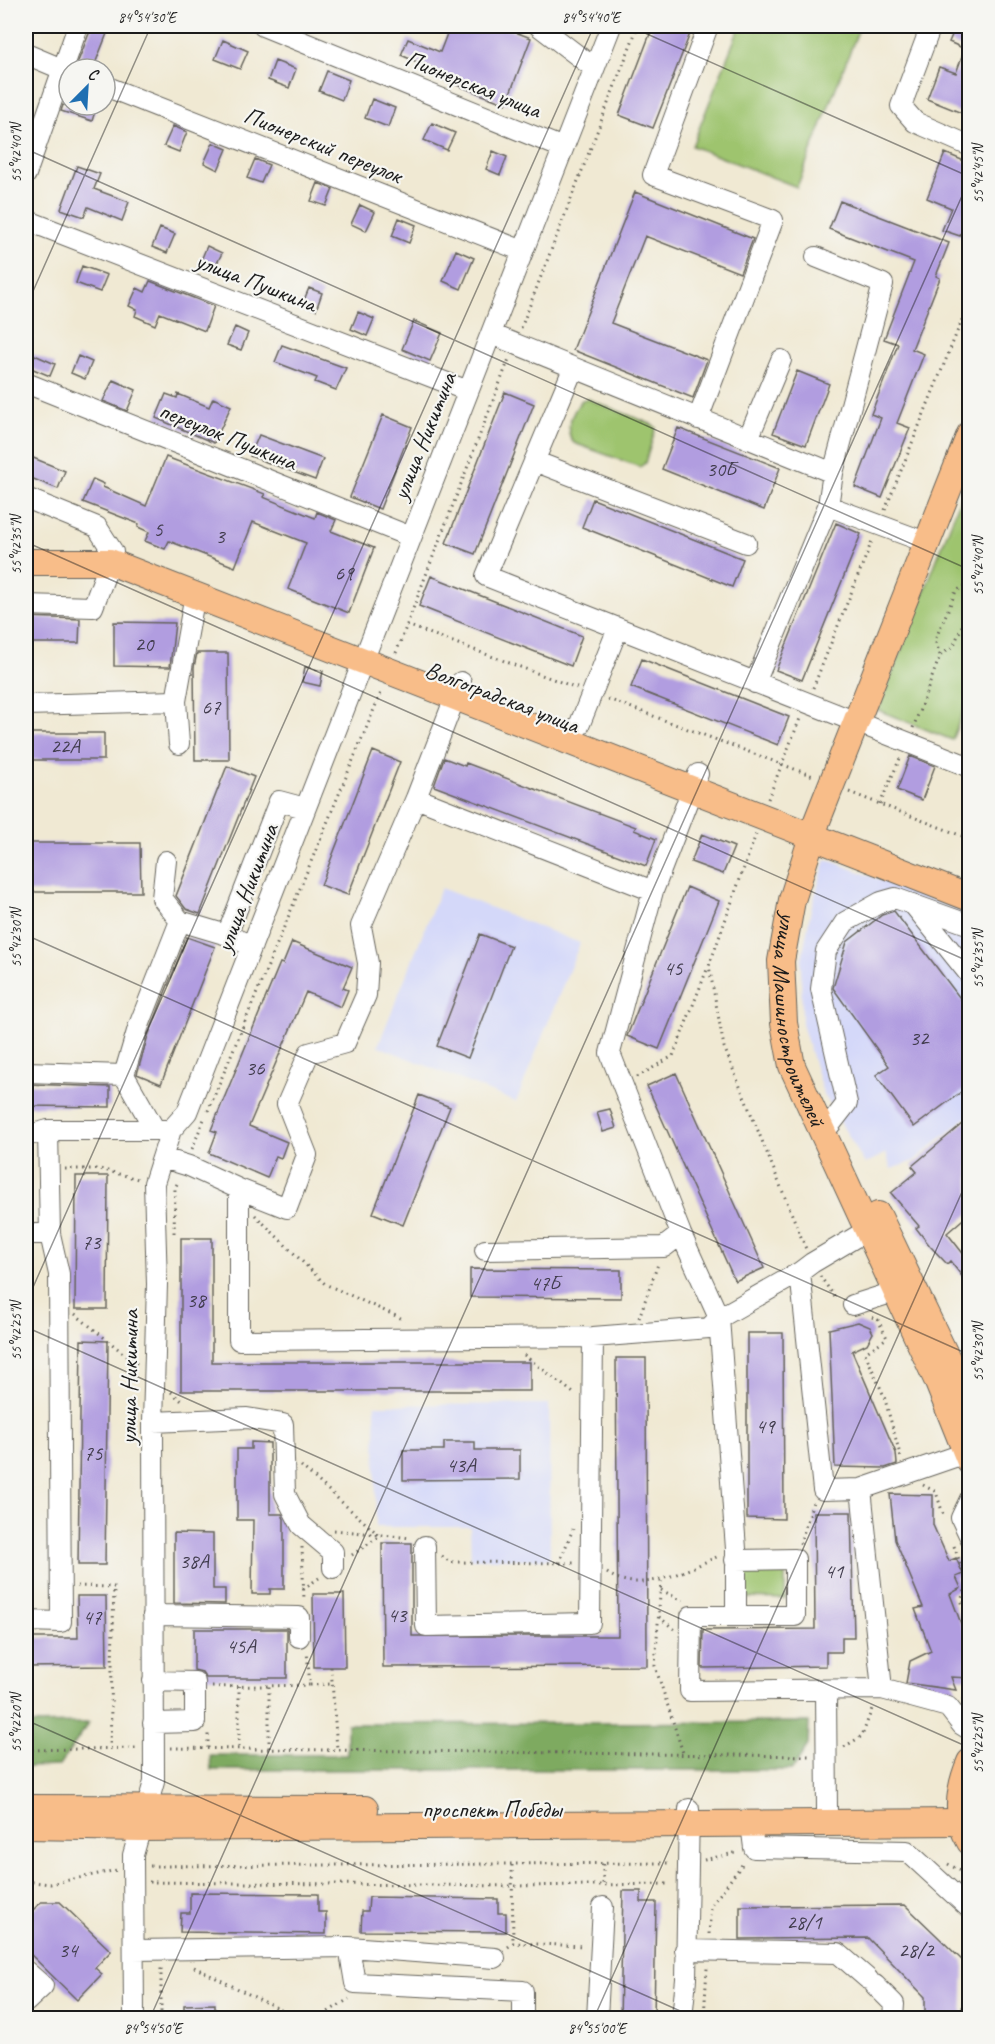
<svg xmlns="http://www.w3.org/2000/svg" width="995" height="2044" font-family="Caveat,sans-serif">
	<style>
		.built { fill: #d4d8f9 }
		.green { fill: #9ec46e; stroke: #5d7045; stroke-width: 1.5 }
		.forest { fill: #7eaa61; stroke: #4d633e; stroke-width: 1.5 }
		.building { fill: #b19de0 }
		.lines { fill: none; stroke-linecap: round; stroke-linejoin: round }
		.minor-casing { stroke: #66645c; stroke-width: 22 }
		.major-casing { stroke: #66645c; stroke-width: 28 }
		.path { stroke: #66645c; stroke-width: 3; stroke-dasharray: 1.5 4.5; stroke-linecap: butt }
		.minor { stroke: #fff; stroke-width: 20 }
		.major { stroke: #f8bd89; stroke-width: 26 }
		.ticks { fill: none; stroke: #1c1c1c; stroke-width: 1.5; stroke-opacity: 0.45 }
		.labels { text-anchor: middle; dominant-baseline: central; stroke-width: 4.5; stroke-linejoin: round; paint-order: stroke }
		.number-label { font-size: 21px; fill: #413c4d }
		.street-label { font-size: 24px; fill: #1c1c1c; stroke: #f6f6f2 }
		.neatline { fill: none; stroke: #1c1c1c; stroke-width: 2 }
		.ticks-label { font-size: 15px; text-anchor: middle; fill: #1c1c1c }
	</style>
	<rect width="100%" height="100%" fill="#f6f6f2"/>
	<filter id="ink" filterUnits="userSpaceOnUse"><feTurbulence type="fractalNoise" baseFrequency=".0167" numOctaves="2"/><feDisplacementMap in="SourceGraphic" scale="12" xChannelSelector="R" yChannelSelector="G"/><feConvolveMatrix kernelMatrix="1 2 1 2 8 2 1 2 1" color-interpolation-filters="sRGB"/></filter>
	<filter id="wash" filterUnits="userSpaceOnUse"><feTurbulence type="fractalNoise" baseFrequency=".008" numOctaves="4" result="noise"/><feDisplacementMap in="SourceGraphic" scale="24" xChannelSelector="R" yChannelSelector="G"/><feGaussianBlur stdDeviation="1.35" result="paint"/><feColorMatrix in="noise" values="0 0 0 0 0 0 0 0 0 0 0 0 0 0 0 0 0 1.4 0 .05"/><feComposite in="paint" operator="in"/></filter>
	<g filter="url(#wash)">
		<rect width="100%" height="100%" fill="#f0e9d3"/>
		<path class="built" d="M826,859L969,914V1115L914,1161L891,1169L886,1153L865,1164L823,1093L802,1024L801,964L811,909Z
			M441,888L580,943L516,1102L378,1046Z
			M549,1404L550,1559H471L470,1527H376L375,1405Z"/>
		<path class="green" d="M740,26H860L797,187L692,146Z
			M588,399L653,425L656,428L645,463L640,467L574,443C563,431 572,412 582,400Z
			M969,477V696L952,740L878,710Z
			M743,1566H785V1599L743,1598Z"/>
		<path class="forest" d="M809,1722L808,1745L792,1770H211L210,1755H347V1724Z
			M89,1723L59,1766L26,1767V1724Z"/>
		<g id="blocks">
			<path class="building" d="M92,26H110L93,69H88L77,64Z
				M450,26H499L531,38L506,104L431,75L433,69L401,55L408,39L440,52Z
				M653,26H693L653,128L619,115Z
				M956,26H969V116L927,99L939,67L956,73L965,49L949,42Z
				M223,40L248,51L240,69L215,59Z
				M275,61L296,69L289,88L268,80Z
				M327,71L349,80L342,100L319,91Z
				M372,99L395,108L388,127L365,118Z
				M63,105H97L92,121L61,111Z
				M432,123L455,133L447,150L424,140Z
				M173,126L187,132L179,152L164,146Z
				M213,143L227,149L218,170L204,163Z
				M493,151L507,157L500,175L486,169Z
				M945,153L969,163V212L960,236L942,230L951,208L927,198Z
				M255,159L269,165L261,183L247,178Z
				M77,166L100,174L94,189L129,202L122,221L88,207L84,217L61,209Z
				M318,183L333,189L326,206L311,201Z
				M635,192L753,239L740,273L645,236L611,323L707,360L693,398L573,350Z
				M840,201L949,243L936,276L940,278L912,349L924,354L897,423L910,428L882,498L855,487L881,418L871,414L898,344L884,339L914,262L829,229Z
				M360,205L375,212L366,231L351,224Z
				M399,218L416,225L409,243L392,236Z
				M160,228L175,234L167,253L152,247Z
				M207,246L222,253L213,271L199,265Z
				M456,250L474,258L461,289L443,281Z
				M82,266L107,275L100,292L76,283Z
				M150,281L214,306L205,331L160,313L155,325L135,316L137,310L129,306L137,288L145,292Z
				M309,288L322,293L316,310L302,305Z
				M358,312L374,319L367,336L351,329Z
				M414,321L442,333L430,361L402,349Z
				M235,327L248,333L241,350L227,345Z
				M282,345L346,368L336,390L315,382L317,378L275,362Z
				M30,353L55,364L50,376L26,366Z
				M78,356L92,362L85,379L71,373Z
				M797,371L829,384L806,445L773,433Z
				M113,380L136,390L127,411L103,401Z
				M505,392L534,404L475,554L446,543Z
				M166,394L177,398L178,394L209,407L213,398L231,406L214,443L156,418Z
				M383,415L412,427L380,509L350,497Z
				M678,428L780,468L764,510L662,469Z
				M259,435L323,459L315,480L250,456Z
				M26,455L65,471L58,489L26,476Z
				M166,457L265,494L263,497L315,518L317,512L336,520L331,531L374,548L349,613L288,589L306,543L253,522L235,567L169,541L165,549L145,541L149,532L138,527L139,524L83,502L93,479L104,484L103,487L146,506Z
				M593,499L743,559L732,587L582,527Z
				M836,523L861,534L802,680L776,670Z
				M431,576L582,636L571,666L419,606Z
				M26,617L80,619L79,643H26Z
				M114,622L175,623L170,667L114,666Z
				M197,653H228L229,760H195L194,667Z
				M642,659L789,717L778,745L631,687Z
				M305,667L323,671L320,686L302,682Z
				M26,733H104V760H26Z
				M373,751L400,762L348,895L321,885Z
				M910,756L935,766L922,800L897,790Z
				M444,758L465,766L466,763L636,827L634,830L656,839L646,866L434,786Z
				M227,766L254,777L200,914L186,909L176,896Z
				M702,834L734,847L723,874L691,862Z
				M26,843H140L141,892H26Z
				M687,887L719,901L659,1049L627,1036Z
				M894,911L969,1010V1086L914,1127L876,1075L889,1066L833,988L847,942L882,915Z
				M480,934L511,946L468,1058L437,1046Z
				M187,937L215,947L161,1084L137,1074L147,1039Z
				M292,942L352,967L343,988L348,990L341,1007L306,992L249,1126L287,1142L281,1158L276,1156L267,1178L209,1153L217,1132L211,1130L280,963L283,964Z
				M676,1073L764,1268L735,1281L647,1086Z
				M26,1084L110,1087V1107L26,1106Z
				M419,1095L450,1107L403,1225L373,1213Z
				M610,1109L616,1128L603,1132L597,1112Z
				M969,1118V1214L947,1233L969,1261V1285L950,1261L947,1264L930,1246L916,1228L919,1226L891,1193L917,1172L912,1166Z
				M76,1176H108L107,1309H75Z
				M181,1238H212V1362H530V1391H181Z
				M470,1269L621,1270V1298L470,1297Z
				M858,1322L870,1327L873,1333L867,1344L852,1351L896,1453L897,1464L885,1468L835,1467L829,1329Z
				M747,1333H783L784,1519L747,1518Z
				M81,1340L108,1341L105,1565H78Z
				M616,1358H646L647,1666L383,1667L382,1543H412V1636H618Z
				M251,1442L270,1443V1514H282L284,1519V1589H270V1594H252L253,1520H237V1449H251Z
				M444,1442H475V1450H520V1479L403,1480V1450H444Z
				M890,1494L933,1495V1525L949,1561L956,1558L963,1574L956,1577L961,1588L950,1594L969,1645V1678L951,1677L956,1690L906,1683L910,1661L931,1651L915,1609L923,1607L895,1540Z
				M814,1512H851L854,1637H842V1652H826V1666L702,1668L703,1630L815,1629Z
				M174,1533L213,1534V1589H225V1604L174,1603Z
				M313,1594H344L345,1667H314Z
				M77,1596H106L107,1666L26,1667V1638H78Z
				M194,1629H287V1678H206L202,1672L194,1670Z
				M623,1891H641V1902H656L654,2019H620Z
				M190,1893L318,1894V1912H326V1934L180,1932L181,1913H190Z
				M369,1897L498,1899V1913H506V1932L361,1931L362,1911H368Z
				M41,1902H60L111,1951L95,1968L102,1974L77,2000L26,1950V1917Z
				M905,1905L964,1962L962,2019H925V1997L868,1938L740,1939V1906Z
				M215,2004V2019H184V2005Z"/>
		</g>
	</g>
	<g filter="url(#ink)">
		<use href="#blocks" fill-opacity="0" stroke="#66645c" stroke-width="1.5"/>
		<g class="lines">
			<defs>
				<path id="minor" d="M263,26L563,148
					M539,26L594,68
					M931,26L901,106L915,122L970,146
					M26,54L69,72
					M105,86L523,251
					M26,174L78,26
					M26,220L468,391
					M816,257L883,284L833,473
					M491,334L833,473L828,506L928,543
					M573,369L486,576L618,628
					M26,383L411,537
					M698,419L773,220L653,175L708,26
					M748,439L781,360
					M534,461L746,543
					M26,498L97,527L113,552
					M26,605L93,607L110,562
					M461,682L416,798L653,891
					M755,683L828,506
					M26,705L176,701
					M579,726L618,628L970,767
					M179,744L176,701L195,594
					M698,774L653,891L610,1053L681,1234L719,1318L736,1549V1616H691L690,1691L882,1689L861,1489L823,1490L800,1272
					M166,861L162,898L180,921
					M913,904L970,975
					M227,935L279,801L305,808
					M26,1072L124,1075
					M155,1130L124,1075L138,1028L180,921L227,935L252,946
					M823,1134L847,1103L821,989L826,951L845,922L881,902L895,898L970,925
					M26,1136L48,1130H165
					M163,1158L189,1166L239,1189V1340L593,1337L709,1328L719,1318L800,1272L812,1263L866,1231
					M239,1189L287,1208L307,1155L287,1104L309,1053L345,1043L366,995L368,963L361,926L416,798
					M26,1234H50
					M485,1250L664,1247L681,1234
					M853,1305L894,1292
					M942,1378L954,1373L970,1359
					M153,1422L247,1418L283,1424L285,1494L301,1525L333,1552V1568
					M861,1489L966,1453
					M970,1499L961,1518L970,1537
					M425,1546L426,1626L590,1623L593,1337
					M735,1560L795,1559V1616H736
					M153,1615L299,1617V1637
					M26,1621L61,1622L59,1274L50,1234L48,1130
					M882,1689L948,1707L962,1725L970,1730
					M826,1691L827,1810
					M153,1723L195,1722V1682L153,1681
					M751,1824L754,1848L907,1851L970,1909
					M349,1947L355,1983L523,1991V2018
					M134,1950L349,1947L495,1958
					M685,1950L838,1953L868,1979
					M26,1971L43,1986L26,2002
					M875,1985L894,2004L893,2018
					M134,2018L133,1855L154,1782L153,1422L157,1284L154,1183L171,1130L187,1112L611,26
					M597,2018L603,1907
					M682,2018L686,1979L689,1809"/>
				<g id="major">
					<path id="s1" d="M970,434L817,821L792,900L781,961L784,1023L792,1066L937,1380L970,1462"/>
					<path d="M26,562H110L970,898"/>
					<path d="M878,1215L954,1373L970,1413"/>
					<path d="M970,1762C959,1788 954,1816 970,1842"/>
					<path d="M26,1808L365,1809"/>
					<path d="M26,1826L141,1828L962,1822"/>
				</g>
			</defs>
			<use href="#minor" class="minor-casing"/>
			<use href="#major" class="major-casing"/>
			<path class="path" d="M521,328L638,26
				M885,510L970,300
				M407,625L577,688
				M396,653L509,359
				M940,655L935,640L956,591L970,583
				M813,688L872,541
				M608,699L813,776
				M913,728L940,656L954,645L970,607
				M849,792L970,839
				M768,799L801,716
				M880,804L901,756
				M756,834L709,966L724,1047L806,1249
				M637,1077L673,1056L708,967
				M208,1111L382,690
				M192,1149L204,1119
				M65,1169H100L138,1179
				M255,1215L325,1284L405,1320
				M174,1233L175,1188L179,1180
				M820,1276L837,1300
				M75,1314L138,1365
				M872,1317L878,1320L887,1338L865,1353L884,1396L901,1458
				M639,1318L658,1264
				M524,1355L576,1395
				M171,1392L184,1403
				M301,1466L380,1536L349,1557
				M923,1485L936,1492L943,1514
				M334,1530L411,1538
				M800,1544L813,1502
				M954,1546L968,1584L961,1600L970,1623
				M302,1547L304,1600
				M442,1556L450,1562L574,1563
				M559,1563L573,1529
				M607,1573C642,1596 685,1570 719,1556
				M661,1581L655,1666L684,1756
				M77,1586L114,1587L110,1748
				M303,1589L319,1578
				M661,1590L683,1601
				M659,1617L674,1629
				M331,1667L337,1749
				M310,1685L331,1684
				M212,1687L310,1685L307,1652
				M962,1700L970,1696
				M239,1747V1686
				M844,1747L862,1736L873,1706
				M171,1748L810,1756
				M208,1748V1734
				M269,1748V1685
				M26,1750L138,1748
				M704,1860L739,1852
				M603,1864V1884
				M948,1864L970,1876
				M512,1865L513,1943
				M150,1866L671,1863
				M26,1881L50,1884L117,1870
				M149,1882L512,1886L670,1884
				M709,1934L711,1906L744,1862
				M508,1947L513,1943L583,1946
				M194,1967L297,2018
				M161,2018V1966
				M318,2018L349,1999
				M704,2018L707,1968"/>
			<use href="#minor" class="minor"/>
			<use href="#major" class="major"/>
		</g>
	</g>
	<path class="ticks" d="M629,26L970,177M26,149L970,570M26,307L151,26M26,542L970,962M26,935L970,1355M26,1303L594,26M26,1327L970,1748M26,1720L696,2018M150,2018L970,178M594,2018L970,1174"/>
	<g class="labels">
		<g class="number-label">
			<text x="721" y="469">30Б</text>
			<text x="158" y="529">5</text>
			<text x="220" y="536">3</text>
			<text x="344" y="573">69</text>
			<text x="144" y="644">20</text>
			<text x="211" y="707">67</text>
			<text x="65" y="746">22А</text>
			<text x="673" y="968">45</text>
			<text x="919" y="1038">32</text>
			<text x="255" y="1068">36</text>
			<text x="91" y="1242">73</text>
			<text x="545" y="1283">47Б</text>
			<text x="196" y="1300">38</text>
			<text x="765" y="1426">49</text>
			<text x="93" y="1453">75</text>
			<text x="461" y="1465">43А</text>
			<text x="194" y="1561">38А</text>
			<text x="834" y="1571">41</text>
			<text x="397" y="1615">43</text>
			<text x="92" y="1617">47</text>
			<text x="241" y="1646">45А</text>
			<text x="804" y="1922">28/1</text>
			<text x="68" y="1950">34</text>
			<text x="916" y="1950">28/2</text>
		</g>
		<g class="street-label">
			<text transform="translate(473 84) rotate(22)">Пионерская улица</text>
			<text transform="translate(323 145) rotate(22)">Пионерский переулок</text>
			<text transform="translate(256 282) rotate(21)">улица Пушкина</text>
			<text transform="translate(228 436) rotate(22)">переулок Пушкина</text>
			<text transform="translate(424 436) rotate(-68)">улица Никитина</text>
			<text transform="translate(502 697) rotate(21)">Волгоградская улица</text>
			<text transform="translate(247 888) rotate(-69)">улица Никитина</text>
			<text stroke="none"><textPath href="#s1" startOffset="622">улица Машиностроителей</textPath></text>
			<text transform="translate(129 1377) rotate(-89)">улица Никитина</text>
			<text x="492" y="1809">проспект Победы</text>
		</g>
	</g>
	<rect width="995" height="2044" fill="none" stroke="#f6f6f2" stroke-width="66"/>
	<g transform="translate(87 87) rotate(24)"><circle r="28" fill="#f6f6f2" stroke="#9f9f9c" stroke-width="1.5"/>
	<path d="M0-4.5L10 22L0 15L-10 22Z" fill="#1f6fb2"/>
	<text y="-9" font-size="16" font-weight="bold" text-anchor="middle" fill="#1c1c1c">С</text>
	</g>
	<rect x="33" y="33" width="929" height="1978" class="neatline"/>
	<g class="ticks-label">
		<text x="147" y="22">84°54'30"E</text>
		<text x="591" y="22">84°54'40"E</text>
		<text transform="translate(16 153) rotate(-90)" y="5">55°42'40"N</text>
		<text transform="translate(978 174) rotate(-90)" y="5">55°42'45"N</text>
		<text transform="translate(16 545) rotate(-90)" y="5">55°42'35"N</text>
		<text transform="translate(978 566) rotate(-90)" y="5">55°42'40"N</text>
		<text transform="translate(16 938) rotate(-90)" y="5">55°42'30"N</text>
		<text transform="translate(978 959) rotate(-90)" y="5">55°42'35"N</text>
		<text transform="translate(16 1331) rotate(-90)" y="5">55°42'25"N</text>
		<text transform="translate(978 1352) rotate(-90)" y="5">55°42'30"N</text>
		<text transform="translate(16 1723) rotate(-90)" y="5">55°42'20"N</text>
		<text transform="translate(978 1744) rotate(-90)" y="5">55°42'25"N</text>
		<text x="153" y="2033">84°54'50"E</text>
		<text x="597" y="2033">84°55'00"E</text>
	</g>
</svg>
